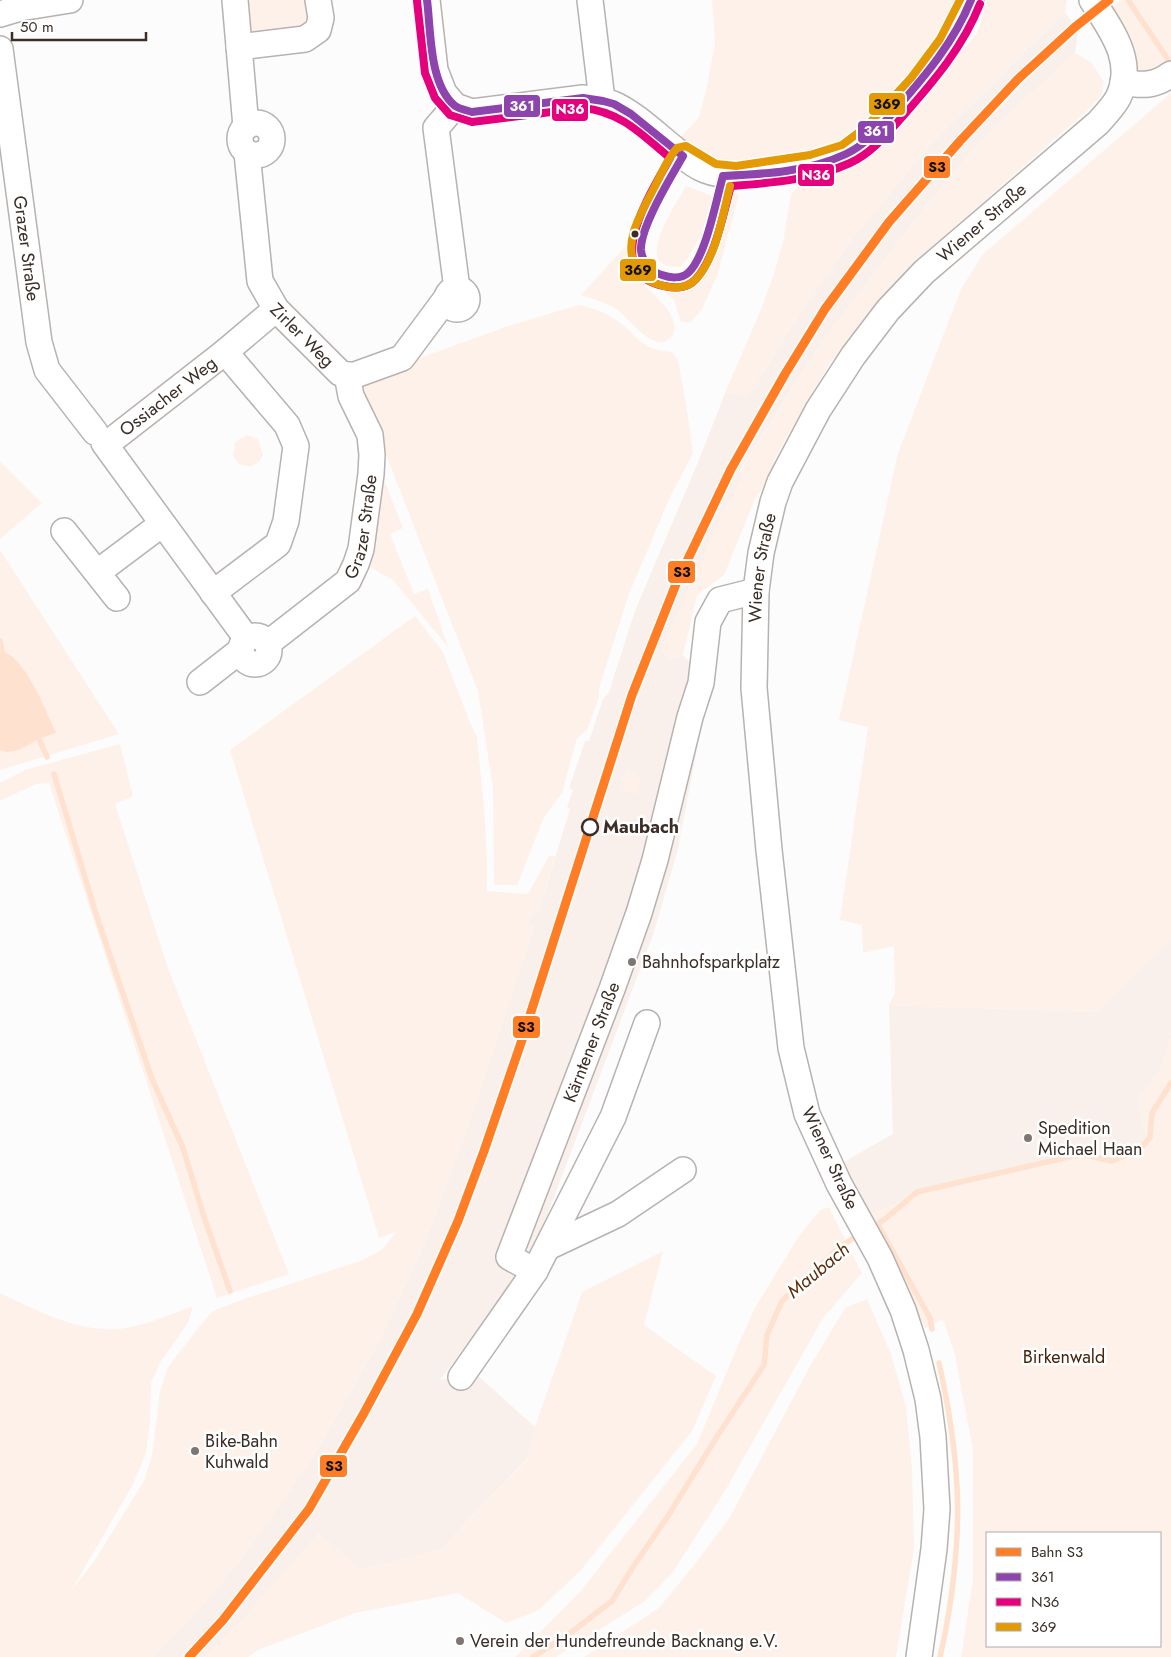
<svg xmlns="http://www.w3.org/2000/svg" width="1171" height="1657" font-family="Jost,sans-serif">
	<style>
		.built { fill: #f9f0eb }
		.green { fill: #fdf1ea; fill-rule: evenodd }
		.water { fill: #fee1ce }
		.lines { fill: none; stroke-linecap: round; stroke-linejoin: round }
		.stream { stroke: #fee1ce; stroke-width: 5.5 }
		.minor-casing { stroke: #b7b2af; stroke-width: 28 }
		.minor { stroke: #fff; stroke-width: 25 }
		.bus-1-casing { stroke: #fff; stroke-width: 11 }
		.bus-2-casing { stroke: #fff; stroke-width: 11 }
		.bus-3-casing { stroke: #fff; stroke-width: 11 }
		.bus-1 { stroke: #8e44ad; stroke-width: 8 }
		.bus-2 { stroke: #e5007d; stroke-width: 8 }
		.bus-3 { stroke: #e49a04; stroke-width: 8 }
		.rail-1-casing { stroke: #fff; stroke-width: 12 }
		.rail-1 { stroke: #ff7d24; stroke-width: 9 }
		.bus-dot { fill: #3a2e27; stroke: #fff; stroke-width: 2 }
		.stop-dot { fill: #fff; stroke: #3a2e27; stroke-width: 2.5 }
		.poi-dot { fill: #7e7672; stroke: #fff; stroke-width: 2 }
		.labels { text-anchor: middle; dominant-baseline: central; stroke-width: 5; stroke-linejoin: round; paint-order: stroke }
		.street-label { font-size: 18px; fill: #3a2e27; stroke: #fff }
		.stop-label { font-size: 18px; font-weight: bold; fill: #3a2e27; stroke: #fff; text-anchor: start }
		.poi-label { font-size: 18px; fill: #3a2e27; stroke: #fff; text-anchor: start }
		.park-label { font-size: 18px; fill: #46250c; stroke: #fff }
		.water-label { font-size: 19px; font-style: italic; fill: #5d2e09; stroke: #fff }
		.line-badge { stroke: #fff; stroke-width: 2 }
		.badge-label { font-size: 14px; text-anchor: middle; font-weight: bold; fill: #fff }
		.pale-badge-label { font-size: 14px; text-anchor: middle; font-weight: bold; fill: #111 }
	</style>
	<rect width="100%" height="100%" fill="#fcfcfc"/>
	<path class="built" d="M1065,12L1078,31L1075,53L999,123L960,165L921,212L822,342L739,472L744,475L722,514L668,660L683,655L712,687L698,743L678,849L653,935L534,1250L523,1270L440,1380L476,1374L535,1427L527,1459L440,1550L360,1569L235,1627L205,1657H153L198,1610L242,1558L313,1457L380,1340L425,1242L473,1112L512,993L534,927L528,925L533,912L538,913L570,809L567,807L573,790L569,788L585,741H589L603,699L609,692L635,611L701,455L725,393L749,396L792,325L849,243L927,148Z
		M1171,939V1038L1160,1070L1137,1100L1148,1142L1074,1153L946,1183L868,1215L842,1163L893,1134L889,1005L1096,1012Z"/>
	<path class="green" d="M242,0H304L308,19L307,29L249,38Z
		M712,0H957C940,37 915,68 889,99C877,113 866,127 851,137C829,154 799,156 772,159C729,164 716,164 679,139L699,117L707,86L715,43Z
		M987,0H1067L1065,12L927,148L849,243L792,325L749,396L725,393L762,307L774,274L783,242L791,195L801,183L833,171L861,158L887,140L978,32Z
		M1121,0H1171V61L1154,73L1142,74L1137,70L1124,38L1107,10Z
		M1075,53L1091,62L1104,82L1101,96L1087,111L953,228L901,277L828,366L776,456L771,475L755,499L724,575L697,595L683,655L668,660L661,650L722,514L744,475L739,473L822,342L921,212L960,165L999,123Z
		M1171,93V939L1096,1012L889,1005L895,993L894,946L863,953L862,925L840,920L868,727L839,720L898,453L961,289L983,254Z
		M686,186L712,196C706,222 699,248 680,267C673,267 666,267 661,263C645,248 678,201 686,186Z
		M727,192L739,194L717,276L701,311L690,323L681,322L674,300L666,294L667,289L689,288L700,276Z
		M625,247C627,257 630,267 636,276C646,289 687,318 671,337C667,341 663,343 658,342C641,337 632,322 619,311C608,303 593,299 581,295Z
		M579,305C593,308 607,313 619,322C640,338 642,350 672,352L678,360L686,404L693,453L670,497L629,594L599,688V697L587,730L577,738L562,793L544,817L517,885H494L493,788L478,691L359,385L368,377L505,327Z
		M247,435L258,439L263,455L259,462L250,467L239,464L233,456L235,442Z
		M0,461L42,503L0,539Z
		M382,475L403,528L390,534L414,594L428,589L448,647L393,580L368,566Z
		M0,550L119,734L0,770Z
		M415,616L443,652L471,725L477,737L484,807L487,860V891L528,894L549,856H555L538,913L533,912L528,925L534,927L473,1112L425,1242L380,1340L313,1457L280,1506L242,1558L198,1610L153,1657H0V1293C41,1312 85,1337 131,1327C152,1323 173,1313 193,1306L188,1323L161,1361L151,1383L150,1420L146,1454L132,1486L71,1591L95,1560L144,1481L152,1456L160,1391L168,1367L199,1327L213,1311L247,1298L363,1260L383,1249L396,1232L379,1238L230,750Z
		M120,744L133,796L115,804L169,971L289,1274L217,1298L49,783L36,784L0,801V783L25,770Z
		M626,767L642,778L636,795L619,789Z
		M1171,1038V1657H961L973,1580V1450L955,1355L943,1319L925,1328L868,1215L946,1183L1074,1153L1148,1142L1137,1100L1160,1070ZM987,1533H1160V1646H987Z
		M829,1207L862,1273L823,1318L726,1489L673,1572L645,1601L556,1657H515L579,1593L697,1444L735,1352L755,1308L797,1239L820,1210Z
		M663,1251L644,1325L716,1376L692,1431L581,1570L539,1610L506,1623L458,1593L355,1613L258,1650L248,1657H205L235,1627L319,1532L360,1569L440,1550L527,1460L535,1427L582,1292Z
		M867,1299L891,1354L906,1407L912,1468L914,1549L896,1657H584L659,1608L695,1564L730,1517L810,1366L845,1308Z"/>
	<path class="water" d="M0,650C25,656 46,711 56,733C50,735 43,737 37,740C26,746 13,756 0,750Z"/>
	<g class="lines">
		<path class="stream" d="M1128,0L1171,64
			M0,641L2,651
			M39,739L47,757
			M54,774L96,914L152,1079L183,1148L204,1217L230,1291
			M878,1225L930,1318L932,1329
			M870,1229L885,1219L917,1192L1081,1154L1112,1161L1134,1152L1143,1146L1150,1137L1152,1113L1171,1083
			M939,1363C948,1403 955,1446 957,1487C960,1539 952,1606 940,1657
			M533,1657L569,1634L612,1601L633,1567L668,1516L718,1435L764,1365L767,1335L782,1301L839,1248L859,1234"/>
		<defs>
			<g id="minor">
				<path d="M235,0L246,127"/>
				<path d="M427,0L435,70L444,93L455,106L472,112L583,98C594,99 604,100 613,104C633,112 659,137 677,151C685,158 695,166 705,170C728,179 753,175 776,171C800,166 824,165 846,154C866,144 882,125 897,109C926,76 956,42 971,0"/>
				<path d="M590,0L602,100"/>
				<path d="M0,14L20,8L70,0"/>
				<path d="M239,47L305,39L318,30L321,18L318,0"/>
				<path id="s1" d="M0,49L39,342L47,370L95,432"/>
				<path d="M1123,82C1142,86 1155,86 1171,74"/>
				<path d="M455,106L436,128L457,289"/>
				<circle cx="256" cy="139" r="16"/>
				<path id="s2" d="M247,153L260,281L276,309L340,373L347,375H355L402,358L448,296"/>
				<circle cx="457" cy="299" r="10"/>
				<path id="s3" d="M112,440L225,352L276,309"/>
				<path d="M104,443L247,639"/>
				<path d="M64,531L117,598"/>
				<path d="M98,572L162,524"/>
				<path d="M213,593L278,544L286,521L296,446L287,425L225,352"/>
				<circle cx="255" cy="650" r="14"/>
				<path id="s4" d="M267,644L348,581L356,564L361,549L371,474L372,455L370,435L351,396L347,375"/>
				<path d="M200,682L241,650"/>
				<path d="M548,1247L618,1214L683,1170"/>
				<path d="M535,1271L613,1117L647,1023"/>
				<path id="s5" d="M461,1377L535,1271L509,1257L612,989L639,913L655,860L690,717L701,683L708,622L720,600L756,591"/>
				<path id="s6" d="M919,1657L934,1549L937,1509L933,1437L928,1399L916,1350L903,1310L880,1258L839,1184L807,1114L791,1048L769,850L754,688L756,591L761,553L773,502L780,482L818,410L853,356L888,310L924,272L1098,123C1105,115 1113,107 1118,98C1136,61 1111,30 1092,0"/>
			</g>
		</defs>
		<use href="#minor" class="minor-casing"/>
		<use href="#minor" class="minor"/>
		<defs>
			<path id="bus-1" d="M427,0C431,31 429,83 454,105C458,109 466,110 472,112L583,98L603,101L614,104L631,114L683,156
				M683,156C671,177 640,227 641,250C642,262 651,272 662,275C670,278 681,279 688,273C706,257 716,200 723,176
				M723,176C764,174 808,172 846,154C867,144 881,126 896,109C926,75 954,42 971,0"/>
			<path id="bus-2" d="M417,1L425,73L435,98L450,115L472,122L583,108C622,112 642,135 670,158C652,191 598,273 664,286C676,289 688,288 696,279C716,256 723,214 731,186C771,183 813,180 850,163C872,153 887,134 903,116C934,81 963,47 980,4"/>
			<path id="bus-3" d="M730,186C723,214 716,258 696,279C688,288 675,289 664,286C654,284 644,279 638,270C620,245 642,212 654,188C661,175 667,159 677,148L686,146L716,164L736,166L810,155L842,145L866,127L911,78L940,39L960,0"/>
		</defs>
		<use href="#bus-1" class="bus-1-casing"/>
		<use href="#bus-2" class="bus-2-casing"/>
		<use href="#bus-3" class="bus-3-casing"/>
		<use href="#bus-1" class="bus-1"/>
		<use href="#bus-2" class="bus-2"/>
		<use href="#bus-3" class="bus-3"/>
		<defs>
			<path id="rail-1" d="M189,1657L223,1620L309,1509L364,1413L417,1314L458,1221L484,1151L523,1037L632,695L676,584L731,469L785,374L825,309L889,222L960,141L1018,79L1075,27L1109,0"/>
		</defs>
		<use href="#rail-1" class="rail-1-casing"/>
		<use href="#rail-1" class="rail-1"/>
	</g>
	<circle class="bus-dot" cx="635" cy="234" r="4.5"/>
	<circle class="stop-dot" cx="590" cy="827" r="8"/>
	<g class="poi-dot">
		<circle cx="632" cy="962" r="5"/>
		<circle cx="1028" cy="1138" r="5"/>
		<circle cx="195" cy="1451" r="5"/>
		<circle cx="460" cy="1641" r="5"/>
	</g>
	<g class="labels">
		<g class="street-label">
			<text stroke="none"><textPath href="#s6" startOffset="1541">Wiener Straße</textPath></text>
			<text stroke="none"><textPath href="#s1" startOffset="201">Grazer Straße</textPath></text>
			<text stroke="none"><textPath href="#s2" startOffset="198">Zirler Weg</textPath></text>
			<text stroke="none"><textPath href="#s3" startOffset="71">Ossiacher Weg</textPath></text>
			<text stroke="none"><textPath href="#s4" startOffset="159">Grazer Straße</textPath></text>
			<text stroke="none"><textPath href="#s6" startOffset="1121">Wiener Straße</textPath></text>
			<text stroke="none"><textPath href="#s5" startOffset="389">Kärntener Straße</textPath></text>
			<text transform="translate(830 1158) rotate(65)">Wiener Straße</text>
		</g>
		<g class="stop-label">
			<text x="603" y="827">Maubach</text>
		</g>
		<g class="poi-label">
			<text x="642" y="962">Bahnhofsparkplatz</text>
			<text x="1038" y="1128">Spedition<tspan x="1038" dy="21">Michael Haan</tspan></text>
			<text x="205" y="1441">Bike-Bahn<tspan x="205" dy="21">Kuhwald</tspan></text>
			<text x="470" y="1641">Verein der Hundefreunde Backnang e.V.</text>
		</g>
		<g class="park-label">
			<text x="1064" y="1357">Birkenwald</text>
		</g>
		<g class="water-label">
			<text transform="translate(818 1270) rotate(-40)">Maubach</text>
		</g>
	</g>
	<g class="line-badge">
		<rect x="868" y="92" width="38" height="24" rx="5" fill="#e49a04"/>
		<rect x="503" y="94" width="38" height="24" rx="5" fill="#8e44ad"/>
		<rect x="551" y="98" width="38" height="24" rx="5" fill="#e5007d"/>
		<rect x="857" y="120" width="38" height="24" rx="5" fill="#8e44ad"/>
		<rect x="923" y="155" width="28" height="24" rx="5" fill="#ff7d24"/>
		<rect x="797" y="163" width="38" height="24" rx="5" fill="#e5007d"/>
		<rect x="619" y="258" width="38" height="24" rx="5" fill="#e49a04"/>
		<rect x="667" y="560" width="29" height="24" rx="5" fill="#ff7d24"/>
		<rect x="512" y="1015" width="29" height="24" rx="5" fill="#ff7d24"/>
		<rect x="319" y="1454" width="29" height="24" rx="5" fill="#ff7d24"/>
	</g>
	<g class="badge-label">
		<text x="522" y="111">361</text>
		<text x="570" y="114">N36</text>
		<text x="876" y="136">361</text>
		<text x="816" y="180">N36</text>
	</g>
	<g class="pale-badge-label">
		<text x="887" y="109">369</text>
		<text x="937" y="172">S3</text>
		<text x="638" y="275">369</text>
		<text x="682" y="577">S3</text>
		<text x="526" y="1032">S3</text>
		<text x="334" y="1471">S3</text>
	</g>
	<rect x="986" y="1532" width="175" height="115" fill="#ffffff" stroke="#b0aba9"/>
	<rect x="996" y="1548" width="25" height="8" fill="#ff7d24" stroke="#b0aba9"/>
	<text x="1031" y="1557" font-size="15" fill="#3a2e27">Bahn S3</text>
	<rect x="996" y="1573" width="25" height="8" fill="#8e44ad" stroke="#b0aba9"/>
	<text x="1031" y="1582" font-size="15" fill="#3a2e27">361</text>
	<rect x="996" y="1598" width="25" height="8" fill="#e5007d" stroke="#b0aba9"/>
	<text x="1031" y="1607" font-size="15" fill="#3a2e27">N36</text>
	<rect x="996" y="1623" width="25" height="8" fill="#e49a04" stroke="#b0aba9"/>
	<text x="1031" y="1632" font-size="15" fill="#3a2e27">369</text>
	<path d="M12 32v8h134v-8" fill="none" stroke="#3a2e27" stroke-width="2.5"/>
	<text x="20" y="32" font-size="15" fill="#3a2e27" stroke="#ffffff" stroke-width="4" paint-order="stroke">50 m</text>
</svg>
